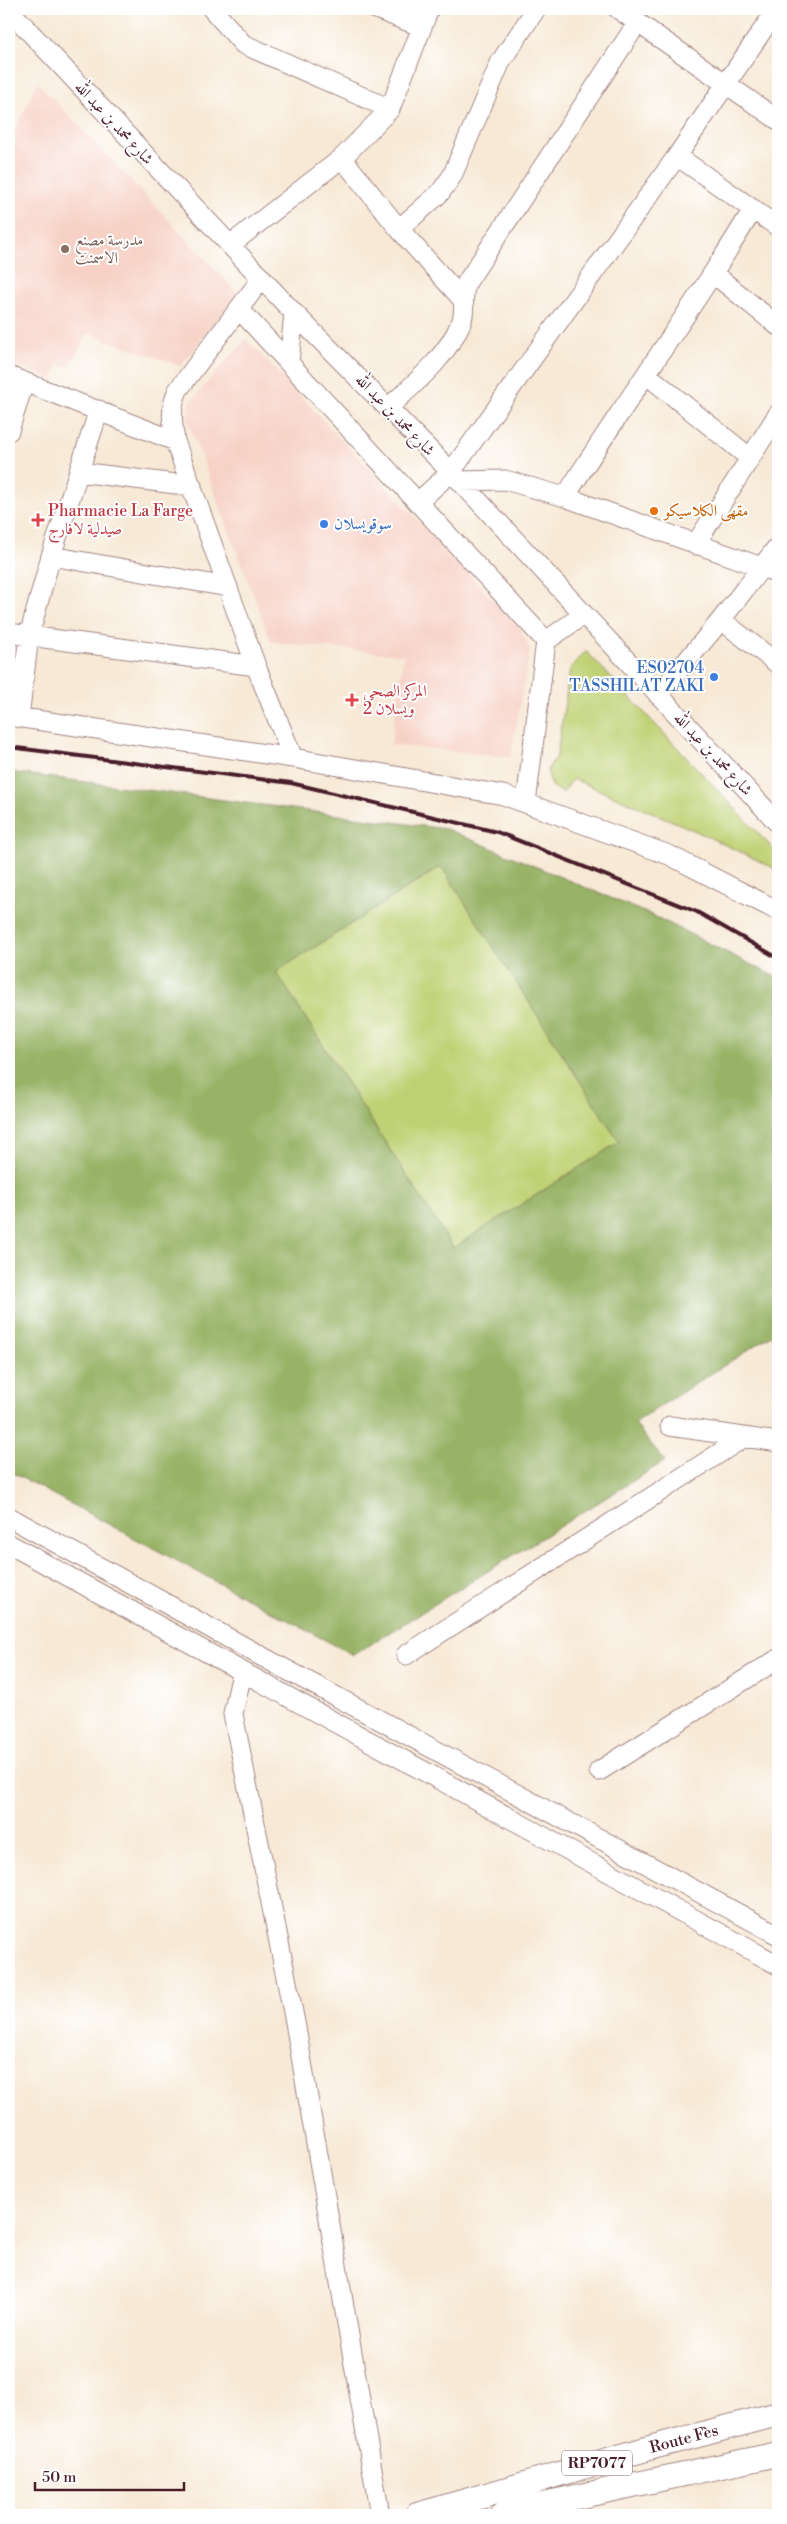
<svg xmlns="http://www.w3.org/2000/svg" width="787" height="2524" font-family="'Libre Bodoni',Amiri,serif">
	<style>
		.built { fill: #f7d1c6 }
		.green { fill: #c0d174; stroke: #857850 }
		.forest { fill: #98b366; stroke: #716948; fill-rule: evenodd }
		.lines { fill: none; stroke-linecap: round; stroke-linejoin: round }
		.minor-casing { stroke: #a08480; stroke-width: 21 }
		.major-casing { stroke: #a08480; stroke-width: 26 }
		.minor { stroke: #fff; stroke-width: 19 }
		.major { stroke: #fff; stroke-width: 24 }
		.rail { stroke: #4a1f2b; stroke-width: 4 }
		.education-dot { fill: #8d6e63; stroke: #fff; stroke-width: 2 }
		.food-dot { fill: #e8710a; stroke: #fff; stroke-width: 2 }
		.health-dot { fill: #e0444e; stroke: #fff; stroke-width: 2 }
		.shop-dot { fill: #3f7fe0; stroke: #fff; stroke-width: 2 }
		.labels { text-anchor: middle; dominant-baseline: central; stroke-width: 4; stroke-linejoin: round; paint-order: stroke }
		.shield { fill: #fff; stroke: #80626b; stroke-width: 1 }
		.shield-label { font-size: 15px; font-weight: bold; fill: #4a1f2b }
		.street-label { font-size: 16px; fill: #4a1f2b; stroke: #fff }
		.education-label { font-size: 16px; fill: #785e54; stroke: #fff; text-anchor: start }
		.health-label { font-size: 16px; fill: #be3a42; stroke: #fff; text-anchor: start }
		.food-label { font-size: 16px; fill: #c56008; stroke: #fff; text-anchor: start }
		.shop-label { font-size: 16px; fill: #366cbe; stroke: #fff; text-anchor: start }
	</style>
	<rect width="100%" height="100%" fill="#fff"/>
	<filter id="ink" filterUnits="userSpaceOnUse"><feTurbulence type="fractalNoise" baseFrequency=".02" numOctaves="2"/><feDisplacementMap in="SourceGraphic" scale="10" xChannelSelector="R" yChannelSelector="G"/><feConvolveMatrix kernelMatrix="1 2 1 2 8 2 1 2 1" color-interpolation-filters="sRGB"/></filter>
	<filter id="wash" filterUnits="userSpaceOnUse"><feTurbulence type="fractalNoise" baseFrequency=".0096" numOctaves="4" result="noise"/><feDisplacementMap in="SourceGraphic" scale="20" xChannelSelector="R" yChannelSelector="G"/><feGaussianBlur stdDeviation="1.12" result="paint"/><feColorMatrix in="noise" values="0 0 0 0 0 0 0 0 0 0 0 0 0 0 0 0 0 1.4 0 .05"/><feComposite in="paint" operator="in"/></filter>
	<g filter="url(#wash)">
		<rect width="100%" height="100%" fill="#f7e9d6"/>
		<path class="built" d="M37,82L238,293L181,366L88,333L69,367L57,366L52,380L9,362V145Z
			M246,339L521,629L530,649L511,757L391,745L404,655L271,642L187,419L189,403Z"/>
		<path class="green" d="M586,651L778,854V870L696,831L573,779L563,793L552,786L547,770L557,755L570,669Z
			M442,866L619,1142L453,1248L276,972Z"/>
		<path class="forest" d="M9,772L446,829L656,917L778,978V1331L634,1423L665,1461L353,1655L9,1471ZM441,866L619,1142L453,1248L276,972Z"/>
	</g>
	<g filter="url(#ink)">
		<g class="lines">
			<defs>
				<path id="minor" d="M212,9L243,44L390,109
					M376,9L422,27
					M618,9L778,120
					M9,10L294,313L460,481L778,823
					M677,156L778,227
					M342,158L399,229L462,299
					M399,229L440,193L452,176L501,61L536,9
					M230,245L342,158L390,109L429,9
					M714,274L778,326
					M262,278L178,390C170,407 172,422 175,441L256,666L293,758
					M239,309L546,641L526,803
					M289,363L294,313
					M646,374L750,458
					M9,376L175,441
					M389,407C416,382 446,358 461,323C467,309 460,296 467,282L638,22
					M99,410L51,556L29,636L256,666
					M9,431L24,382
					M79,472L192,486
					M460,481L505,480L565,497L778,573
					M565,497C626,400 694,308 753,209
					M418,502L451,472L677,156L777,9
					M695,545L778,414
					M51,556L228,587
					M721,620L778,664
					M9,633L29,636L19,717
					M546,641L583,615
					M658,695L721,620L778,546
					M9,716L293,758L503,795L669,855L778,911
					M670,1426L778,1442
					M9,1517L261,1656L778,1935
					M9,1544L778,1965
					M406,1655L743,1438
					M242,1673L233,1714L295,2022L380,2515
					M599,1771L778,1659"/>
				<path id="major" d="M417,2515L653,2447L778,2414
					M503,2515L534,2506L778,2454"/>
			</defs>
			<use href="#minor" class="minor-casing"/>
			<use href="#major" class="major-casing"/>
			<use href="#minor" class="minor"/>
			<use href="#major" class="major"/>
			<path class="rail" d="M9,747L291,783L497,832L697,912L778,958"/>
		</g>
	</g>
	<circle class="education-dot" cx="65" cy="249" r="5"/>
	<circle class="food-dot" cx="654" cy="511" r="5"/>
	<g class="health-dot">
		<path d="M35.5 512.5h5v5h5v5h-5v5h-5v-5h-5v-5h5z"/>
		<path d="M349.5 692.5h5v5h5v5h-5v5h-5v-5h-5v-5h5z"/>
	</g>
	<g class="shop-dot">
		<circle cx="324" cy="524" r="5"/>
		<circle cx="714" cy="677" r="5"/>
	</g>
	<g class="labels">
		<rect class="shield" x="562" y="2450.5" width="70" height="25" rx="4"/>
		<g class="shield-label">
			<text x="597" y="2463">RP7077</text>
		</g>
		<g class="street-label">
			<text transform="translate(114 123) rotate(47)">شارع محمد بن عبد الله</text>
			<text transform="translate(395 415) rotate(46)">شارع محمد بن عبد الله</text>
			<text transform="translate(713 754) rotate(47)">شارع محمد بن عبد الله</text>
			<text transform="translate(684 2439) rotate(-15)">Route Fès</text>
		</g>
		<g class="education-label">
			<text x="75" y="240">مدرسة مصنع<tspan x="75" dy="18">الاسمنت</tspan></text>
		</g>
		<g class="health-label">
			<text x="48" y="511">Pharmacie La Farge<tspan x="48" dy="18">صيدلية لافارج</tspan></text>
			<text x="363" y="691">المركز الصحي<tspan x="363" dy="18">ويسلان 2</tspan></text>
		</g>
		<g class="food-label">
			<text x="664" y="511">مقهى الكلاسيكو</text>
		</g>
		<g class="shop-label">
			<text x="334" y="524">سوقويسلان</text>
			<text x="704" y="668" text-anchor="end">ES02704<tspan x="704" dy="18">TASSHILAT ZAKI</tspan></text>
		</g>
	</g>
	<rect width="787" height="2524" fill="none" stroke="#fff" stroke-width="30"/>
	<path d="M35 2482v8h149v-8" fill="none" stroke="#4a1f2b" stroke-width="2.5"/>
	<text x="42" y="2482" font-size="15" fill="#4a1f2b" stroke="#ffffff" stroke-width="4" paint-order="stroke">50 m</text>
</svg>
